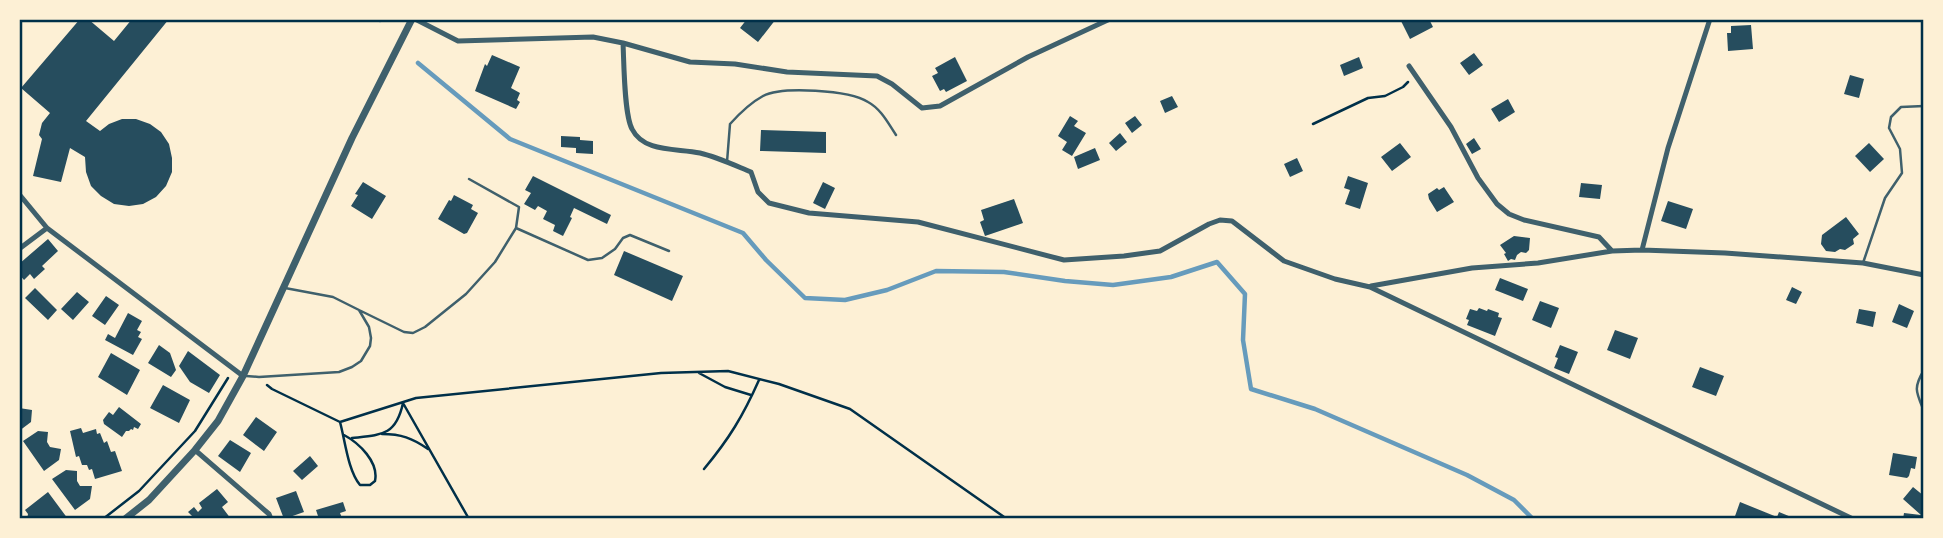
<svg xmlns="http://www.w3.org/2000/svg" width="1943" height="538" font-family="'PT Serif',serif">
	<style>
		.lines { fill: none; stroke-linecap: round; stroke-linejoin: round }
		.stream { stroke: #669bbc; stroke-width: 4.5 }
		.building { fill: #264d5e }
		.path { stroke: #003049; stroke-width: 2.5 }
		.service { stroke: #3f606c; stroke-width: 2.5 }
		.minor { stroke: #3f606c; stroke-width: 5 }
		.tertiary { stroke: #3f606c; stroke-width: 7 }
		.neatline { fill: none; stroke: #003049; stroke-width: 2.5 }
	</style>
	<rect width="100%" height="100%" fill="#fdf0d5"/>
	<g class="lines">
		<path class="stream" d="M379,19L380,20
			M418,63L510,139L743,233L766,260L805,298L845,300L887,290L936,271L1004,272L1065,281L1113,285L1171,277L1217,262L1245,294L1243,340L1251,389L1315,409L1467,475L1514,500L1533,519"/>
	</g>
	<path class="building" d="M80,19H88L114,41L132,19H169L86,121L100,131L109,124L122,119H136L150,124L161,132L169,144L172,158V172L166,186L156,197L143,204L129,206L114,204L101,196L91,186L86,172L85,157L70,148L61,182L33,176L42,139L39,135L42,123L50,113L21,88Z
		M747,19H776L758,42L740,28Z
		M1400,19H1429L1433,27L1410,39Z
		M1751,25L1753,49L1728,51L1727,33H1731V26Z
		M1474,53L1483,65L1469,75L1460,63Z
		M492,55L520,67L511,88L520,93L517,100L520,102L516,109L475,91L485,64L487,66Z
		M955,57L967,81L946,92L944,89L940,91L932,76L938,73L935,68Z
		M1359,57L1363,68L1344,76L1340,65Z
		M1850,75L1864,79L1859,98L1844,94Z
		M1172,96L1178,107L1165,113L1160,101Z
		M1508,99L1515,112L1499,122L1491,109Z
		M1070,116L1078,121L1074,126L1086,133L1072,156L1062,150L1067,142L1058,136Z
		M1135,116L1142,125L1132,133L1125,123Z
		M761,130L826,132V153L760,151Z
		M1120,133L1127,142L1116,151L1109,143Z
		M561,136L580,137V140L593,141V154L576,153V148L561,147Z
		M1474,138L1481,149L1472,154L1466,144Z
		M1400,143L1411,157L1392,171L1381,157Z
		M1869,143L1884,159L1870,172L1855,156Z
		M1095,148L1100,160L1078,169L1074,157Z
		M1297,158L1303,171L1290,177L1284,164Z
		M533,176L611,215L607,224L574,208L570,217L572,218L563,236L553,231L555,225L543,219L547,211L538,206L535,210L524,204L531,193L525,190Z
		M1348,176L1368,183L1360,209L1345,204L1350,190L1344,188Z
		M363,182L386,196L372,219L351,206L358,195L355,194Z
		M823,182L835,188L825,209L813,203Z
		M1581,183L1602,185L1600,199L1579,197Z
		M1444,187L1454,202L1437,212L1429,199L1428,194L1437,188L1439,190Z
		M454,195L473,205L471,209L478,213L467,233L464,234L438,219L449,200L451,201Z
		M1014,199L1023,223L985,236L980,222L984,220L981,210Z
		M1668,201L1693,209L1686,229L1661,221Z
		M1846,217L1859,234L1853,239L1854,244L1845,250L1840,249L1835,252L1826,251L1821,244L1822,235Z
		M1514,236L1530,238L1529,250L1526,253L1521,252L1517,255L1515,260L1511,259L1508,261L1504,254L1506,253L1500,245Z
		M48,239L58,251L42,266L45,269L34,279L30,274L24,280L19,274V264Z
		M624,251L683,276L672,301L614,275Z
		M1500,278L1528,289L1523,301L1495,290Z
		M1792,287L1802,292L1796,304L1786,300Z
		M35,288L57,310L48,320L25,298Z
		M77,292L89,302L73,320L61,309Z
		M106,296L119,305L105,325L92,316Z
		M1540,301L1559,308L1551,328L1532,320Z
		M1899,304L1914,311L1907,328L1892,322Z
		M1479,308L1487,311L1488,309L1499,313L1498,317L1502,318L1495,336L1467,325L1469,320L1466,319L1470,309L1477,311Z
		M1859,309L1876,312L1873,327L1856,323Z
		M128,313L142,321L137,330L141,332L138,337L142,339L133,355L105,340L108,334L115,338Z
		M1615,330L1638,338L1630,359L1607,350Z
		M159,345L170,353L176,370L171,377L148,363Z
		M1560,345L1578,352L1569,374L1554,368L1558,358L1555,357Z
		M188,351L220,375L209,393L190,382L179,366Z
		M111,353L140,370L127,395L98,377Z
		M1700,367L1724,376L1716,396L1692,387Z
		M163,385L190,400L179,423L150,408Z
		M119,407L141,424L138,429L134,427L133,430L131,429L129,431H126L122,437L104,424L103,420L109,412L113,415Z
		M19,408L32,410L31,422L19,431Z
		M256,417L277,432L264,451L243,435Z
		M81,428L83,433L96,429L97,434L100,433L104,443L107,441L111,452L115,451L122,471L95,479L92,469L89,470L87,465H82L79,456L76,457L70,431Z
		M38,431L48,432L47,442L50,447L61,449L59,460L44,471L23,441Z
		M230,440L251,453L240,472L218,456Z
		M1893,453L1917,457L1915,469L1911,468L1909,476L1907,478L1889,475Z
		M310,456L318,466L302,480L293,471Z
		M66,470L77,471V481L80,486H92L90,499L75,510L52,479Z
		M1913,487L1924,496V504L1921,515H1924V519H1903L1904,513L1921,515L1903,499Z
		M217,489L228,502L222,507L231,519H189L192,516L188,512L194,507L198,512L202,508L199,503Z
		M296,491L304,512L284,519L276,498Z
		M48,492L68,519H27L28,514L25,510Z
		M343,502L346,511L340,513L342,518L319,519L316,510Z
		M1740,502L1777,517L1779,512L1796,519H1734Z"/>
	<g class="lines">
		<path class="path" d="M1313,124L1368,98L1385,96L1403,87L1408,82
			M699,373L725,387L751,395
			M267,385L272,389L340,422L416,398L661,373L728,371L779,384L850,409L1007,519
			M403,403L469,519
			M340,422C345,440 348,471 360,485H370L375,481C379,462 359,443 344,435
			M382,434C401,434 412,438 428,449
			M352,438C381,435 396,436 403,403
			M704,469C729,439 743,416 759,380
			M103,519L139,491L195,431L228,378"/>
		<path class="service" d="M727,162L730,124C739,114 750,103 763,96C782,86 849,90 868,102C881,109 888,123 896,135
			M516,228L588,260L602,258L615,249L623,238L630,235L669,251
			M1863,263L1885,198L1902,173L1900,149L1889,128L1891,117L1901,107L1924,106
			M359,310L404,332L413,333L425,327L466,294L495,262L516,228L519,207L469,179
			M1924,370C1913,388 1916,392 1924,411
			M246,376L259,377L339,372L352,367L361,361L370,346L371,338L369,327L359,310L333,297L285,288"/>
		<path class="minor" d="M415,19L458,41L593,37L623,43C624,62 624,114 632,129C644,153 677,148 700,153C717,157 734,165 751,172L758,192L769,203L809,213L918,222L1064,260L1124,256L1160,251L1209,224L1220,220L1232,221L1284,261L1335,279L1370,287L1853,519
			M623,43L690,62L735,64L787,72L877,76L892,84L922,108L940,106L1028,57L1110,19
			M1409,66L1451,127L1478,178L1497,204L1509,214L1524,220L1599,237L1612,251
			M19,194L47,228L243,376
			M19,249L47,228
			M1642,250L1668,148L1710,19
			M1371,286L1472,268L1538,263L1612,251L1642,250L1725,253L1863,263L1924,275
			M195,450L269,514L271,519"/>
		<path class="tertiary" d="M125,519L149,500L195,450L218,421L243,376L352,138L412,19"/>
	</g>
	<rect width="1943" height="538" fill="none" stroke="#fdf0d5" stroke-width="42"/>
	<rect x="21" y="21" width="1901" height="496" class="neatline"/>
</svg>
